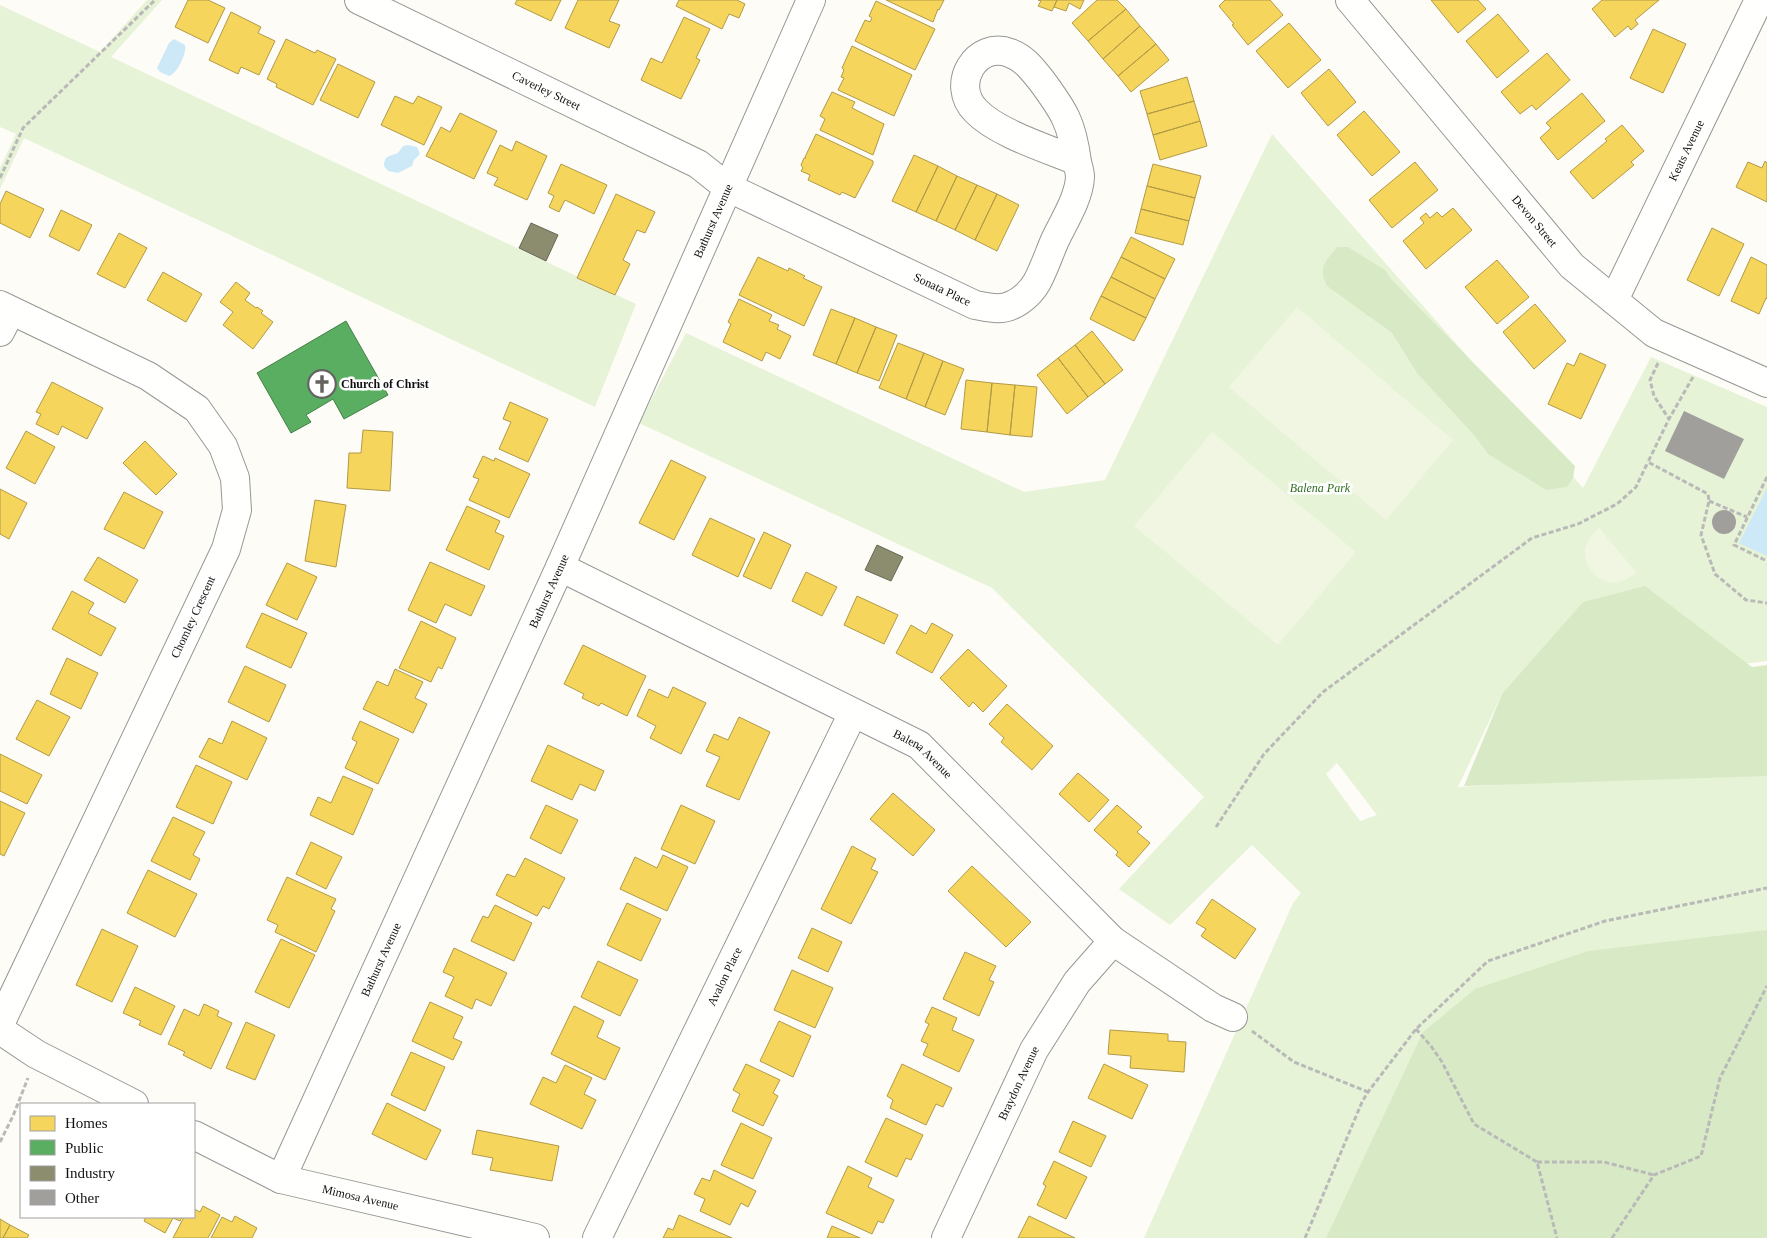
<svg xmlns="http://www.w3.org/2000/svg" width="1767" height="1238" font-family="'Times New Roman',serif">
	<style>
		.green { fill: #e7f3d7; fill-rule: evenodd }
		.forest { fill: #d8eac5 }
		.pitch { fill: #f0f6e1 }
		.water { fill: #cde8f7 }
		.homes { fill: #f6d55c; stroke: #b19a46 }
		.public { fill: #5aae61; stroke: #447f49 }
		.industry { fill: #8c8c6e; stroke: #676752 }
		.building { fill: #a19f9c }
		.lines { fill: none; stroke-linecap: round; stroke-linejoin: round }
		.minor-casing { stroke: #979795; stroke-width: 30 }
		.path { stroke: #b9b9b8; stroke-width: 3; stroke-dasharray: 5 2.5; stroke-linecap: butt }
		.minor { stroke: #fffffe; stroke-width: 28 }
		.labels { text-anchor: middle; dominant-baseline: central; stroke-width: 5; stroke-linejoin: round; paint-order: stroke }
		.street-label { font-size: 12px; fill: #111; stroke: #fff }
		.poi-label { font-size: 12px; font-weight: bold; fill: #111; stroke: #fff; text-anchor: start }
		.park-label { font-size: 12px; font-style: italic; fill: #2f6b1f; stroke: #fff }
	</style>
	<rect width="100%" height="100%" fill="#fdfcf7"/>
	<path class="green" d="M147,0H162L111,57L636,304L595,407L24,138L0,189V168L16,134L0,127V5L100,52Z
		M1272,134L1583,488L1651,357L1767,407V661L1502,694L1458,787L1767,771V947L1330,1238H1144L1293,903L1301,893L1252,845L1170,925L1119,889L1204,797L992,588L639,423L686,333L1024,492L1105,480ZM1337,763L1377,815L1360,821L1326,774Z"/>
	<path class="forest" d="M1337,247H1348L1385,270L1391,279L1575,466L1573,478L1567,487L1546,490L1488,454L1474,435L1417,373L1392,333L1327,286C1318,268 1325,262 1337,247Z
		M1645,586L1752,667L1767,665V776L1464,786L1502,694L1583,602Z
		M1767,930V1238H1326L1423,1032L1475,989L1588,951Z"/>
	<path class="pitch" d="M1297,307L1453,440L1386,520L1229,387Z
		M1212,432L1356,552L1278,645L1134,526Z
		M1599,528L1637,573C1631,576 1625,581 1619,582C1603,586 1586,570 1585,555C1584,544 1591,535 1599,528Z"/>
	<path class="water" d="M174,39L185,45C187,53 177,74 169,76L160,72L157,68L169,43Z
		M408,145L417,147L420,154L414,160L412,166L398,173L388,171L384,166C384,155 391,156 398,153L403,146Z
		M1767,488V556L1739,543Z"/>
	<path class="homes" d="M188,0H208L225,8L208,43L175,27Z
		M517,0H561L551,21L515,4Z
		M578,0H619L609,21L620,25L609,48L565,28Z
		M679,0H737L745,4L739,18L729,14L722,29L676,6Z
		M886,0H944L939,10L938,9L933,22Z
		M1038,0H1057L1052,11L1038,6L1041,1Z
		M1057,0H1084L1080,9L1069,3L1066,11L1054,7Z
		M1097,0H1117L1126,9L1088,41L1072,23Z
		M1225,0H1270L1283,15L1248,45L1232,25L1234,24L1219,6Z
		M1431,0H1478L1486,9L1458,33Z
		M1602,0H1659L1635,20L1638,24L1631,30L1628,26L1615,37L1592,9Z
		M876,1L935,29L915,70L855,41L865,20L870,22L872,18L869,16Z
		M1126,9L1140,26L1103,59L1088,41Z
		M231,12L261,27L258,33L275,41L259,75L241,67L238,74L209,60Z
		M1498,14L1529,51L1497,78L1466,41Z
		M684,17L710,29L696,58L700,60L681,99L641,80L651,58L662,63Z
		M1289,23L1321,60L1288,88L1256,51Z
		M1140,26L1156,44L1118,76L1103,59Z
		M1653,29L1686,44L1663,93L1630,78Z
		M286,39L315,53L317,50L336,59L313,105L276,87L277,84L267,79Z
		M1156,44L1169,60L1131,92L1118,76Z
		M852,46L912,75L894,116L838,90L844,78L841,77L844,70L842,68Z
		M1547,53L1570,80L1536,110L1532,105L1520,114L1501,92Z
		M338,64L375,82L358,118L320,100Z
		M1329,69L1356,102L1328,126L1301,93Z
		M1187,77L1194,101L1147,114L1140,91Z
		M832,92L855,102L852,108L884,124L873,155L820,130L825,119L820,116Z
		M1582,93L1605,121L1558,160L1540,138L1551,128L1546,123Z
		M395,96L413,104L418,96L442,107L424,145L381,125Z
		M1194,101L1200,121L1153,135L1147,114Z
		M1364,111L1400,152L1372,176L1337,135Z
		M460,113L497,131L474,179L426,156L441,127L450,132Z
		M1200,121L1207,146L1160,160L1153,135Z
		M1622,125L1644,151L1631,162L1634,165L1593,199L1570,172L1607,141L1605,139Z
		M816,134L873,161V164L855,198L842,192L840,195L808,180L810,175L801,171L803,168L801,165L804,158H806L805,157Z
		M516,141L547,156L527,200L494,185L498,178L487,173L500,145L512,151Z
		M914,155L938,166L916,212L892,201Z
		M1765,161L1767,163V202L1736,187L1748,162L1762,168Z
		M1415,162L1438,190L1392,228L1369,200Z
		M561,164L607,185L594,214L565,200L559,212L549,207L554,196L548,193Z
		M1153,164L1201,176L1195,198L1147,186Z
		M938,166L957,176L936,221L916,212Z
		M957,176L977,185L955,230L936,221Z
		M977,185L997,194L975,240L955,230Z
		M1147,186L1195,198L1189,221L1141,209Z
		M6,191L44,209L30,238L0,223V204Z
		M616,194L655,212L645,233L637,230L623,260L630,264L615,295L577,278Z
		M997,194L1019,205L997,251L975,240Z
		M1453,208L1472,230L1426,269L1403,241L1424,223L1420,218L1426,213L1430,218L1437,212L1442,217Z
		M1141,209L1189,221L1183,245L1135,233Z
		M61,210L92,225L79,251L49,236Z
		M1712,228L1744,244L1719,296L1687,280Z
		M119,233L147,248L125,288L97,274Z
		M1131,237L1175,259L1165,279L1121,257Z
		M758,257L788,271L789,268L805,276L803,278L822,287L804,326L739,295Z
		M1121,257L1165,279L1155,299L1111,277Z
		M1751,257L1767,265V299L1766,298L1759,314L1731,301Z
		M1497,260L1529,297L1497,324L1465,287Z
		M163,272L202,294L186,322L147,300Z
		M1111,277L1155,299L1146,318L1101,296Z
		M236,282L250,293L245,300L256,308L257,307L263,311L261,313L273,322L253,349L223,325L233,312L220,302Z
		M1101,296L1146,318L1134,341L1090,319Z
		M739,299L772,315L769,321L779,325L777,329L791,336L780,359L766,352L762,361L723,342L731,324L728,322Z
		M1535,304L1566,341L1534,369L1503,332Z
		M831,309L855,318L836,364L813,355Z
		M855,318L876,327L857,373L836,364Z
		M876,327L897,335L879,381L857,373Z
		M1092,331L1123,370L1105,384L1075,345Z
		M898,343L924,353L906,399L879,388Z
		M1075,345L1105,384L1088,397L1058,358Z
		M924,353L943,361L925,407L906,399Z
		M1580,353L1606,365L1581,419L1548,404L1567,363L1574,366Z
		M1058,358L1088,397L1067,414L1037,375Z
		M943,361L964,369L945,415L925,407Z
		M966,380L992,383L987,432L961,429Z
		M52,382L103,408L87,439L62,426L58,435L36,424L41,414L36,412Z
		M992,383L1015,385L1010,435L987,432Z
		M1015,385L1037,387L1032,437L1010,435Z
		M510,402L548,419L528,462L499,449L511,422L503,419Z
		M363,430L393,432L390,491L347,488L349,453H361Z
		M26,431L55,447L35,484L6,468Z
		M145,441L177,474L156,495L123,463Z
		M483,456L494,461L495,458L530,474L509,518L469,500L479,479L473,477Z
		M671,460L706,477L674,540L639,523Z
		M0,489L27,503L9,539L0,534Z
		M124,492L163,512L144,549L104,529Z
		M315,500L346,505L336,567L305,561Z
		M467,506L500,521L495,532L504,536L489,570L446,550Z
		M710,518L755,539L738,577L692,555Z
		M764,532L791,545L771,589L743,576Z
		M98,557L138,580L125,603L84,580Z
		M430,562L485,586L471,616L445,604L436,623L408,610Z
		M287,563L317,577L297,620L266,605Z
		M806,572L837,587L822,616L792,601Z
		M72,591L94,603L88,613L116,628L101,656L52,629Z
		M857,596L898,615L884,644L844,625Z
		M262,613L307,633L291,668L246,647Z
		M421,621L456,638L442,669L438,667L431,682L399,668Z
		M932,623L953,635L932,673L896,653L911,625L926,634Z
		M583,645L646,676L627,716L601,703L599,706L582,698L584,694L564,684Z
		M968,649L1007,686L983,712L973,702L969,707L940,678Z
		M67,658L98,673L81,709L50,694Z
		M245,666L286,685L269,722L228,702Z
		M395,669L423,682L415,698L427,704L413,733L363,709L377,681L388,686Z
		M673,687L706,703L681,754L650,738L656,726L637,716L649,689L668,698Z
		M37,700L70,717L49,756L16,739Z
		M1007,704L1053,746L1032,770L1001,742L1004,738L989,724Z
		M739,717L770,732L739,800L706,786L720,757L706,751L714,734L728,740Z
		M232,721L267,738L247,780L199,757L209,738L222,744Z
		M360,721L399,739L378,784L345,768L357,742L352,739Z
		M548,745L604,771L595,791L580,784L572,800L531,781Z
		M0,754L42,775L27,804L0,791Z
		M196,765L232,782L213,824L176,807Z
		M1078,773L1109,800L1089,822L1059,794Z
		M343,776L373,789L353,835L310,815L318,797L331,803Z
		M893,793L935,830L913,856L870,819Z
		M0,801L25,813L4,856L0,854Z
		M546,805L578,820L561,854L530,838Z
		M681,805L715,821L695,864L661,849Z
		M1117,805L1142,827L1137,832L1150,843L1129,867L1116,855L1118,852L1094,830Z
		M173,817L205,832L193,855L200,859L190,880L151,861Z
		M311,842L342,857L326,889L296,874Z
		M852,846L876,859L871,869L878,872L851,924L821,909Z
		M663,855L688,867L667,911L620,889L635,857L657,868Z
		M525,858L565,878L549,909L543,906L537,916L496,895L507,874L515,877Z
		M972,866L1031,922L1006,947L948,891Z
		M148,870L197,894L175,937L127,913Z
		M287,877L336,899L331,909L335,911L316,952L275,932L278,925L267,920Z
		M1212,899L1256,929L1235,959L1201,936L1206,929L1196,923Z
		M627,903L661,919L641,961L607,945Z
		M495,905L532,923L514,961L471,941L483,916L488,918Z
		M812,928L842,942L828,972L798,958Z
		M102,929L138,946L112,1002L76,985Z
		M281,939L315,955L289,1008L255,992Z
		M454,948L507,973L491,1006L476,999L472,1009L445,996L454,977L443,972Z
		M965,952L996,966L989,980L994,982L979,1016L943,999Z
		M598,961L638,980L620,1016L581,997Z
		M792,970L833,988L815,1028L774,1010Z
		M135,987L175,1006L161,1035L139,1025L141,1021L123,1013Z
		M430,1002L463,1017L453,1038L462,1042L453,1060L412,1041Z
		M204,1004L219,1011L217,1016L232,1023L211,1069L183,1055L185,1052L168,1044L184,1009L199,1016Z
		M574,1006L604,1021L597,1037L620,1048L605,1080L551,1054Z
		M932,1007L957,1018L952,1030L974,1040L959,1072L923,1055L928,1044L921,1041L929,1024L925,1022Z
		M779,1021L811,1036L793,1077L760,1061Z
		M246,1022L275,1035L255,1080L226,1068Z
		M1110,1030L1168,1034V1041L1186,1042L1184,1072L1130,1068L1131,1056L1108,1054Z
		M411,1052L445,1067L425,1111L391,1095Z
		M746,1064L780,1080L773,1093L778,1096L763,1126L732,1111L740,1094L733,1090Z
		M902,1064L952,1088L943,1107L936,1104L926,1125L890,1108L893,1100L887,1096Z
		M1104,1064L1148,1085L1132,1119L1088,1098Z
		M565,1065L592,1078L584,1094L596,1100L582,1129L530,1104L543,1077L556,1083Z
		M387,1103L441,1130L426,1160L372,1134Z
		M886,1118L923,1135L911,1160L906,1158L897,1177L865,1162Z
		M1073,1121L1106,1136L1091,1167L1059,1152Z
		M741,1123L772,1138L753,1179L721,1165Z
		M477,1130L559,1146L552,1181L490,1170L493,1158L472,1154Z
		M1054,1161L1087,1177L1066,1219L1037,1205L1046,1186L1043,1184Z
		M848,1166L872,1178L868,1187L894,1200L883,1223L878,1221L872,1234L826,1213Z
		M714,1170L756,1191L748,1207L741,1203L730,1225L700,1211L705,1199L694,1194L702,1178L710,1181Z
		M203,1206L220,1215L208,1238H173L184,1217H194V1209L200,1212Z
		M679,1215L732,1238H663L668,1228L673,1230Z
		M235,1216L257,1228L252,1238H211L222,1217L232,1222Z
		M1029,1216L1075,1238H1018Z
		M146,1217H182L180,1221L173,1218L165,1233L144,1221Z
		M0,1219L10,1225L3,1238H0Z
		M10,1225L29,1235L27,1238H3Z
		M832,1226L860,1238H827Z"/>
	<path class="public" d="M346,321L388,395L344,419L333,399L306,415L311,422L291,433L257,373Z"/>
	<path class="industry" d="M531,223L558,235L546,261L519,248Z
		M877,545L903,557L891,581L865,570Z"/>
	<path class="building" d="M1684,411L1744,439L1724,479L1665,451Z
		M1712 522a12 12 0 1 1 24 0a12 12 0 1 1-24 0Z"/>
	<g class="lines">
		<defs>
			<g id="minor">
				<path id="s1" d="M359,0L698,164L727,187L975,305C988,307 1000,311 1012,305C1022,301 1032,291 1037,282C1044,269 1049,254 1055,240C1064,221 1079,198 1080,177C1080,172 1078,166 1077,162C1072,123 1064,111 1041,80C1032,69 1024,58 1010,53C977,40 949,84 976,111C997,133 1048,149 1077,161"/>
				<path id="s2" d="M1350,0L1572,266L1654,333L1767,383"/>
				<path id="s3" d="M1614,300L1759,0"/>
				<path d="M0,305L148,376L197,409L223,446L235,478L237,510L226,549L0,1024"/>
				<path d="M0,332L11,311"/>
				<path id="s4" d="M560,567L919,745L1113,941L1213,1008L1233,1017"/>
				<path d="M0,1030L36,1054L134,1104"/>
				<path id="s5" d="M194,1135L281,1179L535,1238"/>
				<path id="s6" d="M281,1179L560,567L811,0"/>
				<path id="s7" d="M597,1238L853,713"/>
				<path id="s8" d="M946,1238L1034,1050L1077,982L1113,941"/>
			</g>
		</defs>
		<use href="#minor" class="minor-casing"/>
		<path class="path" d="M0,178L23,128L155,0
			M1658,363L1650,380L1654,396L1669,419
			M1693,377L1669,419L1648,462L1708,494L1709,501L1701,535L1715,574L1746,600L1767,603
			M1767,477L1734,545L1767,561
			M1709,501L1747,517
			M1216,827L1264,754L1323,692L1532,538L1578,524L1617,504L1636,487L1648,462
			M1416,1029L1431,1046L1442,1062L1474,1124L1537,1162L1557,1238
			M1252,1031L1294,1062L1368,1092
			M0,1142L13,1116L28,1078
			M1537,1162H1604L1654,1175
			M1305,1238L1362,1102L1368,1092L1416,1029L1488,961L1605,921L1767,888
			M1612,1238L1654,1175L1701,1156L1720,1078L1767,986"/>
		<use href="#minor" class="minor"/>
	</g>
	<defs>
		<symbol id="church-ring" viewBox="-11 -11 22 22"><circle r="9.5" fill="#fff" stroke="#646362" stroke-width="1.5"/><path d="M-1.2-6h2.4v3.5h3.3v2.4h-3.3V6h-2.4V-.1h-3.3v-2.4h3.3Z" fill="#646362"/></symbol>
	</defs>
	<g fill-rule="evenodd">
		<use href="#church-ring" x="306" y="368" width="32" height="32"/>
	</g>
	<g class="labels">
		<g class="street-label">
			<text stroke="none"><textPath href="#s1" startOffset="208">Caverley Street</textPath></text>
			<text stroke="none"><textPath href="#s3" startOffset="166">Keats Avenue</textPath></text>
			<text stroke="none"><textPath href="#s6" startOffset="1051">Bathurst Avenue</textPath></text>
			<text stroke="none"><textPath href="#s2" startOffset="288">Devon Street</textPath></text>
			<text stroke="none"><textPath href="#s1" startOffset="652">Sonata Place</textPath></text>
			<text stroke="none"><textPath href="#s6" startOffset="646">Bathurst Avenue</textPath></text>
			<text transform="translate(193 617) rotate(-65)">Chomley Crescent</text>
			<text stroke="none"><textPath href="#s4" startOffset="409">Balena Avenue</textPath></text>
			<text stroke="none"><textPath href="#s6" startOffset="241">Bathurst Avenue</textPath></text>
			<text stroke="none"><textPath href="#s7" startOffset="291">Avalon Place</textPath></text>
			<text stroke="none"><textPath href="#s8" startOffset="171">Braydon Avenue</textPath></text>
			<text stroke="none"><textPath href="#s5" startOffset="179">Mimosa Avenue</textPath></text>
		</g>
		<g class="poi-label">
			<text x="341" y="384">Church of Christ</text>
		</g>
		<g class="park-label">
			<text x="1320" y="488">Balena Park</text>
		</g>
	</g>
	<rect x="20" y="1103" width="175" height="115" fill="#ffffff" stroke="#a0a0a0"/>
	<rect x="30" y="1116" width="25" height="15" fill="#f6d55c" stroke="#a0a0a0"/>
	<text x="65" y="1128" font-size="15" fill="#111111">Homes</text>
	<rect x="30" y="1140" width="25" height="15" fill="#5aae61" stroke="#a0a0a0"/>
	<text x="65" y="1153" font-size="15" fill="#111111">Public</text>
	<rect x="30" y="1166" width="25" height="15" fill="#8c8c6e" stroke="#a0a0a0"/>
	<text x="65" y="1178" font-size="15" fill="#111111">Industry</text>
	<rect x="30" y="1190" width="25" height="15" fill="#a19f9c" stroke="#a0a0a0"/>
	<text x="65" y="1203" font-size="15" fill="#111111">Other</text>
</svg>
